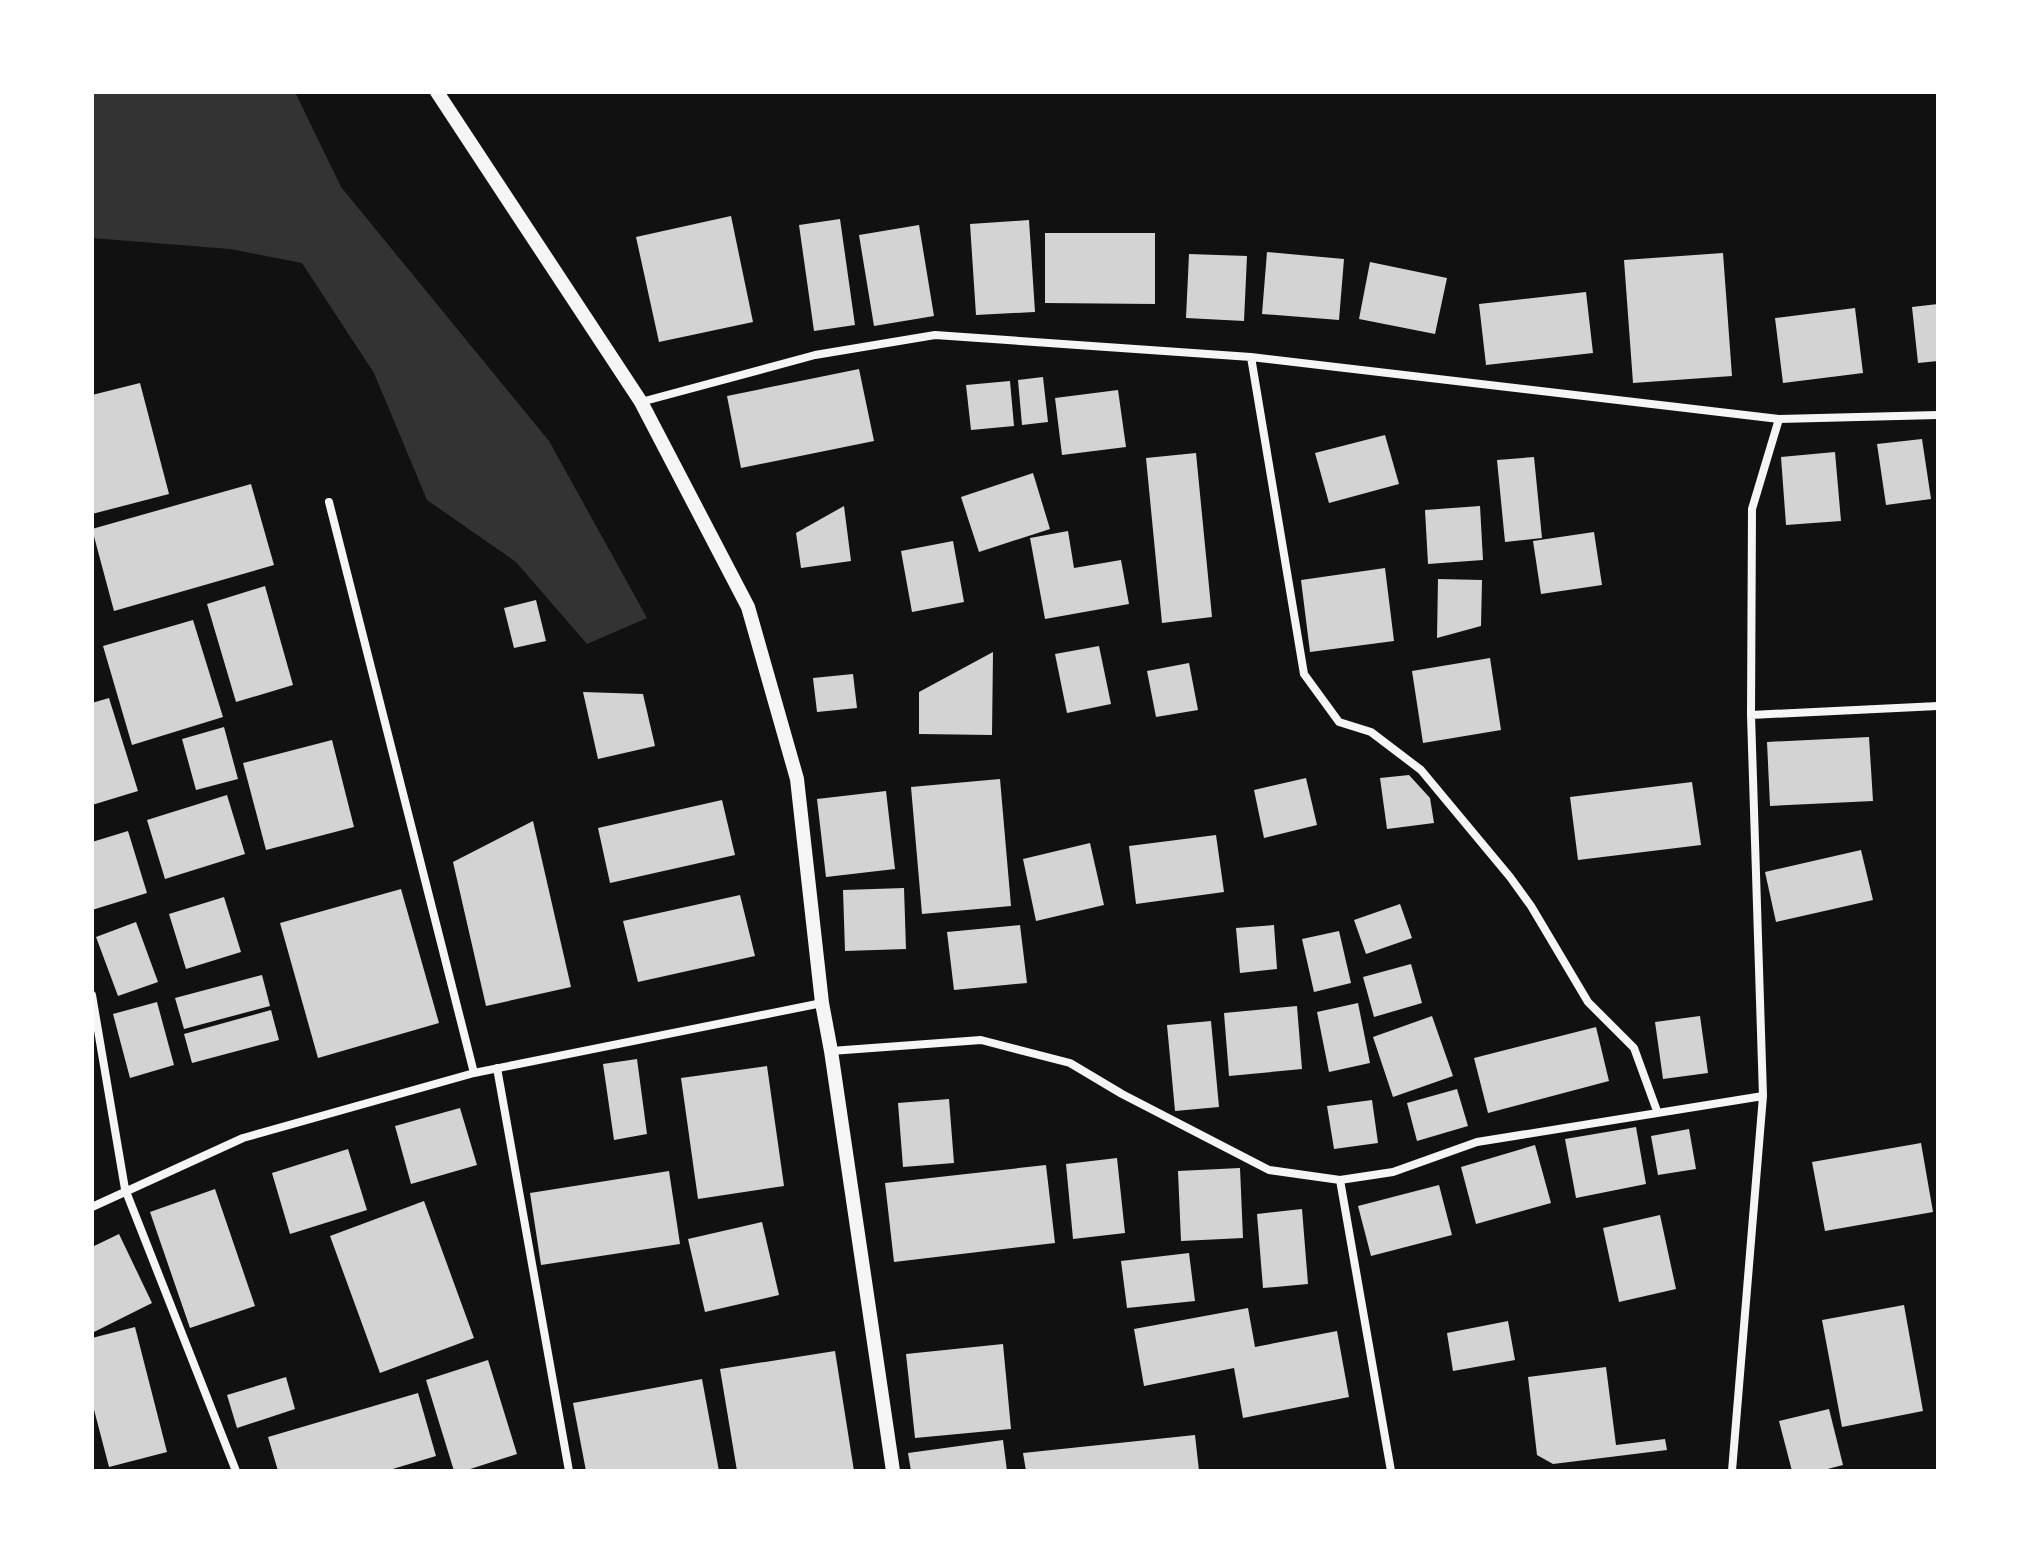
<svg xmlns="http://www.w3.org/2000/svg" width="2030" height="1563" font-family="'Exo 2',sans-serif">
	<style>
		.water { fill: #333 }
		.building { fill: #d3d3d3 }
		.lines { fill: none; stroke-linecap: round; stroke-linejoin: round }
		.minor { stroke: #f5f5f5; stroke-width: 8 }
		.tertiary { stroke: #f5f5f5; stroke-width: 14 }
	</style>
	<rect width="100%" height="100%" fill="#111"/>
	<path class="water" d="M92,92H295L341,187L549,441L647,618L587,644L516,562L427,500L374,373L302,263L230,249L92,238Z"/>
	<path class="building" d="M731,216L753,322L659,342L636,237Z
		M840,219L855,325L814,331L799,225Z
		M1029,220L1035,312L976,315L970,224Z
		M919,225L934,316L874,326L859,235Z
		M1045,233H1155V304L1045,303Z
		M1267,252L1344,259L1339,320L1262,314Z
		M1723,253L1732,376L1633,383L1624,260Z
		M1189,254L1247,256L1244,321L1186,318Z
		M1370,262L1447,278L1435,334L1359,319Z
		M1586,292L1593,353L1486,365L1479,304Z
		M1938,304V361L1918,363L1912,307Z
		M1855,308L1863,373L1783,383L1775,318Z
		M859,369L874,441L741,468L727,396Z
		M1043,377L1048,422L1022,425L1018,380Z
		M1010,381L1014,426L971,430L966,385Z
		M140,383L169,494L92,514V395Z
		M1118,390L1126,447L1062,455L1055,398Z
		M1385,435L1399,484L1329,503L1315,453Z
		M1922,439L1931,499L1886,505L1877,444Z
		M1835,452L1841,521L1786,525L1781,457Z
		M1196,453L1212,617L1162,623L1146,458Z
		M1534,457L1542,538L1505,542L1497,460Z
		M1033,473L1050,529L979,552L961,497Z
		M251,484L274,565L114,611L92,529Z
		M844,506L851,561L801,568L796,533Z
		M1480,506L1483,560L1428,564L1425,510Z
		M1068,531L1074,568L1121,560L1129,604L1045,619L1030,538Z
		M1594,532L1602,585L1541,594L1533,541Z
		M953,541L964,602L912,612L901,551Z
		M1385,568L1394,641L1310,652L1301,580Z
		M1438,579L1482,580L1481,626L1437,638Z
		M265,586L293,685L236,702L207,604Z
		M536,600L546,641L514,648L504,608Z
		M193,620L223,717L132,745L103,646Z
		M1099,646L1111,704L1067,713L1055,654Z
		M993,652L992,735L919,734V692Z
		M1490,658L1501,730L1423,743L1412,671Z
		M1189,663L1198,710L1156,717L1147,671Z
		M853,674L857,708L817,712L813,678Z
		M583,692L643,694L655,746L598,759Z
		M109,698L138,791L92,805V703Z
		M224,727L238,779L196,790L182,739Z
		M1869,737L1873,801L1770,806L1767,742Z
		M332,740L354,827L266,850L243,763Z
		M1409,775L1430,798L1434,823L1387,829L1380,778Z
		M1306,778L1317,825L1264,838L1254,790Z
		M1000,779L1011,906L922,914L911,787Z
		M1692,782L1701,845L1578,860L1570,797Z
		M886,791L895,869L826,877L817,799Z
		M227,795L245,854L165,879L147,820Z
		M722,800L735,855L610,883L598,828Z
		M533,821L571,987L486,1006L453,862Z
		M128,831L147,893L92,910V842Z
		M1216,835L1224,892L1136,904L1129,846Z
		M1090,843L1104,905L1036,921L1023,859Z
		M1861,850L1873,900L1776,922L1765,872Z
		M904,888L906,949L845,951L843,890Z
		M401,889L439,1023L318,1058L280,923Z
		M740,895L755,956L638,982L623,921Z
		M224,897L241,952L186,969L169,914Z
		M1400,904L1412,938L1366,954L1354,920Z
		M136,922L158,982L118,996L96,937Z
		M1020,925L1027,983L954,990L947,932Z
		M1274,925L1277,969L1240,973L1236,928Z
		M1339,931L1351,983L1314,992L1302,939Z
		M1411,964L1422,1003L1374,1017L1363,977Z
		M262,975L270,1006L184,1029L175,998Z
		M157,1002L174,1065L130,1078L113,1014Z
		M1358,1003L1370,1063L1329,1072L1317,1012Z
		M1297,1006L1302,1069L1229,1076L1224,1013Z
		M271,1010L279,1040L192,1063L184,1034Z
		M1432,1016L1453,1076L1393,1097L1373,1037Z
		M1700,1016L1708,1073L1663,1079L1655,1022Z
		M1211,1021L1219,1107L1175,1111L1167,1025Z
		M1596,1027L1609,1081L1488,1113L1474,1058Z
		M637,1059L647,1134L614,1140L603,1064Z
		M767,1066L784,1186L698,1199L681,1078Z
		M1457,1089L1468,1126L1417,1141L1407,1103Z
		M949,1099L954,1163L903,1167L898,1103Z
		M1372,1100L1378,1143L1334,1149L1327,1106Z
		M460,1108L477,1165L411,1184L395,1126Z
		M1636,1127L1646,1184L1576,1198L1565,1139Z
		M1689,1129L1696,1169L1658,1175L1651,1136Z
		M1921,1143L1933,1212L1825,1231L1812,1162Z
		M1535,1145L1551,1203L1476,1224L1461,1167Z
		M348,1149L367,1210L290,1234L272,1173Z
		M1117,1158L1125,1233L1073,1239L1066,1164Z
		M1046,1165L1055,1243L894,1262L885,1183Z
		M1240,1168L1243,1238L1181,1241L1178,1171Z
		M669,1171L680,1244L541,1265L530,1193Z
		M1439,1185L1452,1235L1371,1256L1358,1206Z
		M215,1189L255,1306L190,1328L150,1212Z
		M424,1201L474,1338L380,1373L330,1236Z
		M1302,1209L1308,1284L1263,1288L1257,1214Z
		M1660,1215L1676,1289L1619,1302L1603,1228Z
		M762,1222L779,1295L705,1312L688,1239Z
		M119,1234L152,1303L92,1333V1247Z
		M1189,1253L1195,1301L1127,1308L1121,1261Z
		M1904,1305L1923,1411L1842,1427L1822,1320Z
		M1248,1308L1255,1347L1337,1331L1349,1397L1243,1418L1234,1368L1144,1386L1134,1329Z
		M1508,1321L1515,1360L1453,1371L1447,1333Z
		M135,1327L167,1452L109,1467L92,1402V1338Z
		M1003,1344L1011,1429L915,1438L906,1354Z
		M835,1351L854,1471H737L720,1369Z
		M488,1360L517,1454L464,1471H454L426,1380Z
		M1606,1367L1616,1445L1665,1439L1667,1450L1553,1464L1537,1455L1528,1377Z
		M286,1377L295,1409L237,1428L227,1395Z
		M702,1379L719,1471H586L573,1403Z
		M418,1393L436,1456L386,1471H278L268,1437Z
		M1829,1409L1843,1465L1820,1471H1792L1779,1421Z
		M1195,1435L1199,1471H1026L1023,1453Z
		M1003,1440L1007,1471H911L908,1453Z"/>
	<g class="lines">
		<path class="minor" d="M1251,357L1304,674L1339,722L1371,732L1421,770L1510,877L1531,906L1588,1002L1634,1048L1657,1111
			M641,402L815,355L935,335L1251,357L1779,419L1752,509L1751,715L1763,1096L1732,1471
			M1779,419L1938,415
			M329,502L474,1073
			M1751,715L1938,706
			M92,995L125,1189L236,1471
			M831,1051L981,1040L1070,1063L1122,1094L1269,1170L1340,1180L1393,1172L1477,1142L1763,1096
			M497,1068L569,1471
			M1340,1180L1391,1471
			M92,1207L243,1138L474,1073L822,1003"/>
		<path class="tertiary" d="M437,92L641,402L748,607L797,779L822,1003L831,1051L893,1471"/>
	</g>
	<rect width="2030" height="1563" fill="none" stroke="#ffffff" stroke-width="188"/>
</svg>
